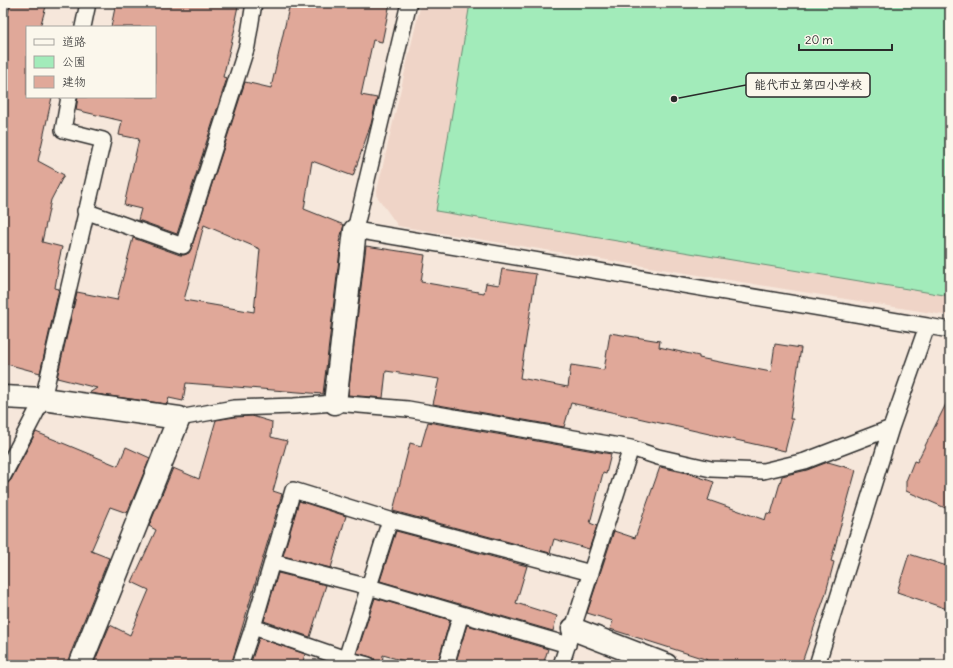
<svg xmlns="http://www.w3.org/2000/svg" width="953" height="668" font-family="Delius,'Klee One',sans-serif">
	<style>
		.built { fill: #efd4c7 }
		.green { fill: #a2ebba; stroke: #668b72 }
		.building { fill: #e0a899; stroke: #2b2b2b; fill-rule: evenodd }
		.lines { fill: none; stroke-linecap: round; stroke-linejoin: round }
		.service-casing { stroke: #2b2b2b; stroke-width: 18 }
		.minor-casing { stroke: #2b2b2b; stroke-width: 25 }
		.service { stroke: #fbf7ec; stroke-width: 15 }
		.minor { stroke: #fbf7ec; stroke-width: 22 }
		.leader { fill: none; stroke: #2b2b2b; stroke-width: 1.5 }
		.callout-dot { fill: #2b2b2b; stroke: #fbf7ec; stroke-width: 1.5 }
		.callout { fill: #fbf7ec; stroke: #2b2b2b; stroke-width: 1.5 }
		.callout-label { font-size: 12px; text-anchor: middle; font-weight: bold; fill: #2b2b2b }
	</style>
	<rect width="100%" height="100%" fill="#f6e7db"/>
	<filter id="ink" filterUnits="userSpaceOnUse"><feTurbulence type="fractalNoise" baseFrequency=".025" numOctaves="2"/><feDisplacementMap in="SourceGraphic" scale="8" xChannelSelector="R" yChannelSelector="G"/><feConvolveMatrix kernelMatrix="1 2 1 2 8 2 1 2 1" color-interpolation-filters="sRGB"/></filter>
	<g filter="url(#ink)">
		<path class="built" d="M421,3H950V316L398,226L376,195Z"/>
		<path class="green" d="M470,3H950V296L436,211Z"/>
		<path class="building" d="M11,3H47L40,27H27V97H52L38,161L64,175L51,200L42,242L62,247L57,269L58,270L55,288L59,289L40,373L3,363V30Z
			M116,3H224L238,6L235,20H237L223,77L227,78L177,234L138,220L141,209L124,205L139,139L119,135L122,121L76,110L78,97H155V27H111Z
			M290,3H390L382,42L373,40L361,95L377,98L371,124L353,176L312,161L304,209L344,225L339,242H341L323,394L186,383L183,401L169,398L167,404L89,393L97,388L57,378L77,292L117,300L133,238L180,255H184L189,253L191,249L245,82L271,88ZM204,225L260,249L254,312L184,300Z
			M366,246L425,255L421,282L484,293L486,283L499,285L502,269L536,274L520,378L568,387L571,365L604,370L610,333L660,341L659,347L699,356V358L771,372L775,344L801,348L790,419H793L785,451L571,403L564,427L433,404L439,379L386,371L383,398L348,395Z
			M950,396V510L906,491V481L914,461L917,462Z
			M252,416L272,422L271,437L287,441L273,491L282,494L231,665H93L110,625L130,635L149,590L132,582L156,530L149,526L173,468L199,479L216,420L235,417Z
			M428,422L611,454L606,474L603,473L590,523L597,526L589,549L554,539L550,553L393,511L410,443L421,446Z
			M36,432L118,466L126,447L150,458L127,513L110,507L91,551L109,558L68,660V665H3V485L7,484L11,480Z
			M828,462L856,470L831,561L834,562L825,596L801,665H707L708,660L610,629L613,621L587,613L614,531L635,538L660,467L687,473L714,482L708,500L765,520L767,513L771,514L782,476L807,470Z
			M299,501L346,516L331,568L283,556Z
			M396,531L527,566L516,603L557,616L553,631L380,581Z
			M909,554L950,567V610L897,592Z
			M278,573L326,585L310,637L264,621Z
			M375,598L450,620L437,665H418L383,655L382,665H377L374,658L357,653Z
			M467,625L548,649L543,665H455Z
			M259,638L305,654L302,665H250Z"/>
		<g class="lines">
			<defs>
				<path id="service" d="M409,3L355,230L927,326
					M83,27L88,3
					M85,211L183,246L247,46L254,3
					M179,418L234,408L294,406L335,403L408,409L631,448L658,457L711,469L763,471L805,461L891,428
					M3,476L43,399L103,140L63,130L69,97
					M272,562L293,490L390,520L591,573
					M461,614L568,645
					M253,627L346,659L368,665
					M240,665L253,627L272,562L369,587L461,614L446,665
					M344,665L390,520
					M561,665L631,448
					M817,665L891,428L927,326L950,330"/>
				<path id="minor" d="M3,397L43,399L179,418L80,665
					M335,403L355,230
					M573,629L666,665"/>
			</defs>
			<use href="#service" class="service-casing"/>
			<use href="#minor" class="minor-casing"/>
			<use href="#service" class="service"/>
			<use href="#minor" class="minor"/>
		</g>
	</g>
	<path class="leader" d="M674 99L746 85"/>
	<circle class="callout-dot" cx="674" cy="99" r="4"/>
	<rect class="callout" x="746" y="73" width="124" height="24" rx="4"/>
	<g class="callout-label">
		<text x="808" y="89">能代市立第四小学校</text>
	</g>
	<rect width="953" height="668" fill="none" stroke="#fbf7ec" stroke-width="16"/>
	<rect x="8" y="8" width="937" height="652" fill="none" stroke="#2b2b2b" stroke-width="1.5" filter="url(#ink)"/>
	<rect x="26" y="26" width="130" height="72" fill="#fbf7ec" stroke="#a8a59f"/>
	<rect x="34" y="39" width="20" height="6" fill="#fbf7ec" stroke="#a8a59f"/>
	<text x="62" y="46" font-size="12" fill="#2b2b2b">道路</text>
	<rect x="34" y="56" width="20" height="12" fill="#a2ebba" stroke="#a8a59f"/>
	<text x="62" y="66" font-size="12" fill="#2b2b2b">公園</text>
	<rect x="34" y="76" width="20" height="12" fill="#e0a899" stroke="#a8a59f"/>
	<text x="62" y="86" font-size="12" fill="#2b2b2b">建物</text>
	<path d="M799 44v6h93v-6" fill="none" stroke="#2b2b2b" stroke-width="2"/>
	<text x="805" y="44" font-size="12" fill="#2b2b2b" stroke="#fbf7ec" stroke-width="3" paint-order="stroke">20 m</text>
</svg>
